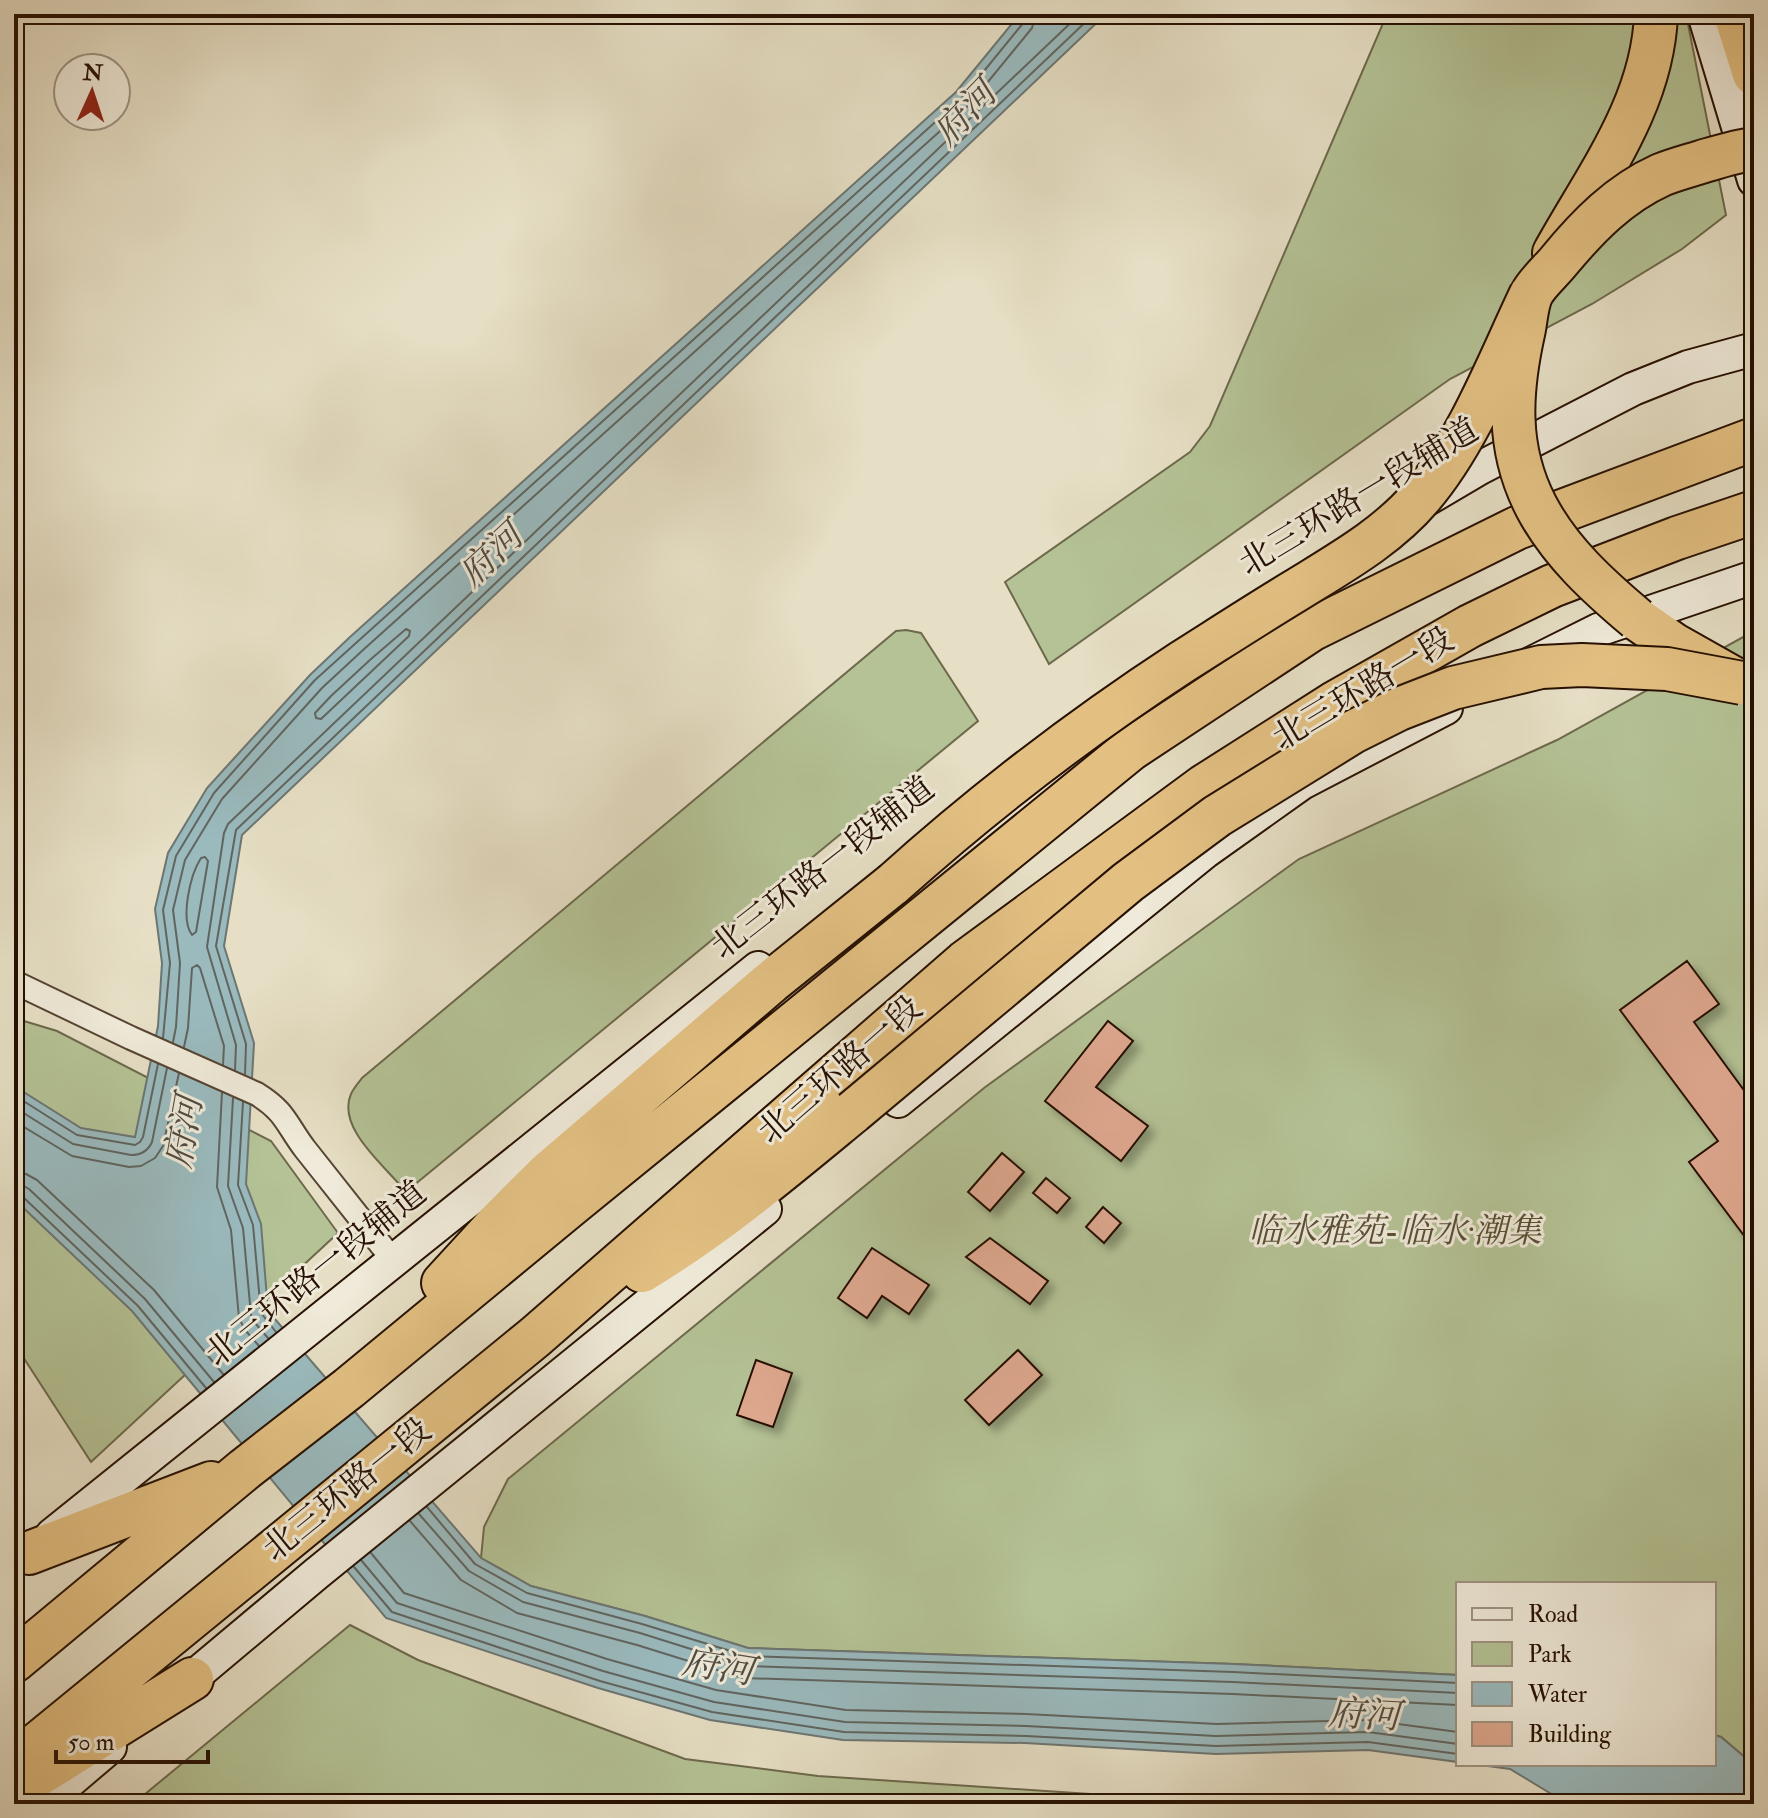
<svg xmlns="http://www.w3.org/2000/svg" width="1768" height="1818" font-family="'IM FELL Double Pica','Noto Serif SC',serif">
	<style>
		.green { fill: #b4c295; stroke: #6d694c; stroke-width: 2 }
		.water { fill: #9ababe; stroke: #6c7673; stroke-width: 2 }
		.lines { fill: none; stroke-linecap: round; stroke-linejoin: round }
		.shore { stroke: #606560; stroke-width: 2 }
		.building { fill: #dda78e; stroke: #261002; stroke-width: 2; filter: url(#shadow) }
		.street-casing { stroke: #564433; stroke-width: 26 }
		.secondary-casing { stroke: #261002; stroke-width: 36 }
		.highway-casing { stroke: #261002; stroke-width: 46 }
		.street { stroke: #efead9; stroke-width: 22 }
		.secondary { stroke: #efead9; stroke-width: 32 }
		.highway { stroke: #e3c082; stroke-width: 42 }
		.highway-bridge-casing { stroke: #261002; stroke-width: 46; stroke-linecap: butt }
		.highway-bridge { stroke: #e3c082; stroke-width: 42 }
		.labels { text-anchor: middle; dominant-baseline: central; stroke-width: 6; stroke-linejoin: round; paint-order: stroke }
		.street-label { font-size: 34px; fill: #261002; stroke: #efead9 }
		.park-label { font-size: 34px; font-style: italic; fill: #584e35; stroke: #efead9 }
		.water-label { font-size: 36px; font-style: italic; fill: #4f4c44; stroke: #efead9 }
	</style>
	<defs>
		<filter id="shadow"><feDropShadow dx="7" dy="7" stdDeviation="4" flood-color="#0004"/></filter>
	</defs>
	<rect width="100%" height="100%" fill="#e6dfc5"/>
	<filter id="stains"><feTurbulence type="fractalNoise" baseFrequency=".0025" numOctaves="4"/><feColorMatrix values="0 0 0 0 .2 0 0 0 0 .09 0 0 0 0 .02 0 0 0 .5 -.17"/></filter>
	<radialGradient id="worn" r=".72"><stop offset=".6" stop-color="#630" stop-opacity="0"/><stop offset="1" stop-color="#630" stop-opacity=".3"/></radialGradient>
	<path class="green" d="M1387,14H1686L1726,215L1682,249L1592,304L1450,379L1049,664L1005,582L1190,452L1210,426Z
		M906,630L921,633L978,721L413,1186L400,1185C380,1162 337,1126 351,1094C353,1089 358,1083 362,1078L896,631Z
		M1754,631V1765L1721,1737L1714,1735V1584H1458V1675L1234,1664L748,1648L645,1616L531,1586L481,1558L484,1527L508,1479L984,1088L1299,859L1557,740Z
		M14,1018L57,1031L271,1141L338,1233L91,1462L14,1343Z
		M350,1625L418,1660L685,1759L818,1776L1150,1798L1327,1804H133Z"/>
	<path class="water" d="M1020,14H1106L242,835L224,946L254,1043L246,1184L261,1224L268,1311L481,1558L531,1586L645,1616L748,1648L1234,1664L1458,1675V1762L1368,1750L1216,1754L1025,1743L843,1740L710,1720L598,1688L386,1618L132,1311L14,1199V1086L81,1128L135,1137L158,1026L162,963L155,909L168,853L207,788L310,675L350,637L956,92Z
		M1714,1735L1721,1737L1754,1765V1804H1568L1510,1769L1473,1764H1714Z"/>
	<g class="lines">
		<path class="shore" d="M406,629L410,631L409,636L321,719L316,718L315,713L331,696L371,659Z
			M205,857L208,861L196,932L192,935C180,919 190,875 201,858Z
			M163,1038L170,963L163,910L176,856L214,793L315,680L356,643L962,98L1024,22L1026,14
			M173,1042L176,1027L180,963L173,910L185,860L222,799L322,688L363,650L969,105L1032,28L1036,14
			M184,1047L188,1028L192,968L197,965L200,968L224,1046L223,1065
			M235,1070L236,1045L207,947L224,833L228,824L1080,14
			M245,1074L246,1044L216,946L236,830L1094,14
			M222,1092L217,1187L231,1230L239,1318L245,1330L259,1346
			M14,1095L77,1135L135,1145L140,1142L143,1137L158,1064
			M233,1098L228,1186L243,1228L251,1315L255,1323L268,1338
			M243,1102L238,1185L253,1225L261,1313L276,1332
			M14,1107L73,1144L131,1155C141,1155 148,1151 152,1142L167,1068
			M14,1121L72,1156L129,1167L141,1166L155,1158L163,1146L179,1073
			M14,1172L26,1174L37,1180L154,1290L223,1374
			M14,1184L22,1185L29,1189L145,1299L214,1382
			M14,1194L23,1197L138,1306L206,1388
			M427,1507L475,1564L527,1593L642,1624L747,1656L1233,1672L1458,1683
			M419,1514L469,1571L523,1602L640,1633L745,1666L1233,1682L1458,1693
			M410,1521L461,1580L517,1613L637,1645L743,1678L1233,1694L1458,1705
			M371,1553L404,1593L607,1659L716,1690L846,1710L1026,1714L1217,1724L1368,1720L1458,1732
			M361,1560L397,1603L603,1671L714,1702L845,1722L1026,1726L1216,1736L1368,1732L1458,1744
			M354,1567L392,1612L600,1681L712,1712L844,1732L1026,1736L1216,1746L1368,1742L1458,1754"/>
	</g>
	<path class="building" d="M1687,961L1719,1004L1694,1022L1754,1104V1249L1689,1162L1718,1141L1620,1010Z
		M1108,1021L1133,1041L1096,1087L1148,1126L1121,1161L1045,1101Z
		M1002,1153L1024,1172L990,1211L968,1192Z
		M1046,1178L1070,1198L1057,1213L1033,1193Z
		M1103,1207L1121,1223L1104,1243L1086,1227Z
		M990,1238L1048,1281L1030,1304L966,1257Z
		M872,1248L929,1285L909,1314L882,1296L867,1318L838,1298Z
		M1018,1350L1042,1375L989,1425L965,1400Z
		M756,1360L792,1373L773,1427L737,1415Z"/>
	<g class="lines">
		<defs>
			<path id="street" d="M14,982L131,1038L257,1094C286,1112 286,1124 305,1149C334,1186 364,1223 393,1260"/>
			<path id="secondary" d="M1704,14L1754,180
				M1424,501L1480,468L1633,389L1688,367L1754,349
				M1530,664L1598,630L1754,577
				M898,1101L1205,852L1302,783L1446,708
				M52,1535L758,968
				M173,1694L316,1574L765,1209
				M43,1804L110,1747"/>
			<path id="highway" d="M1735,14L1754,74
				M1554,253C1596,177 1653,104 1656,14
				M1637,619L1673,644L1735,679
				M642,1271C718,1225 785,1168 853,1112
				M443,1283L499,1222L546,1175L771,982L893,884
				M29,1553L211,1483
				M14,1661L245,1469L349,1388L572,1204L1131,749L1311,630L1517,528L1754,439
				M14,1763L535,1337L965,962L1204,786L1336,702L1470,626L1552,586L1677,538L1754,512
				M25,1783L192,1679"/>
		</defs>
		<use href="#street" class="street-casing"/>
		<use href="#secondary" class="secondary-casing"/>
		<use href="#highway" class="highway-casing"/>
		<use href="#street" class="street"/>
		<use href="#secondary" class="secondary"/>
		<use href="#highway" class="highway"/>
		<defs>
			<path id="highway-bridge" d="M1637,619C1599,587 1560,552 1536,506C1506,448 1510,391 1524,329C1526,318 1527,303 1532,293C1538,282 1551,271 1559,261C1588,226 1619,194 1661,175C1673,170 1688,166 1701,162C1718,157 1736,151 1754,149
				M893,884C983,803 1081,728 1182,662C1220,638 1257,614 1295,591C1340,563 1387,537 1421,497C1469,441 1499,361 1531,294
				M853,1112L1128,882L1217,816L1353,732L1399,709L1453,688L1541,667L1582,665L1667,669L1742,683"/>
		</defs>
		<use href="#highway-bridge" class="highway-bridge-casing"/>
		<use href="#highway-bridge" class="highway-bridge"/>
	</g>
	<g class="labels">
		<g class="street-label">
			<text transform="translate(1359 497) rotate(-31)">北三环路一段辅道</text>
			<text transform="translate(1363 689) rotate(-31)">北三环路一段</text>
			<text transform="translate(823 868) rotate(-38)">北三环路一段辅道</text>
			<text transform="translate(840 1070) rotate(-41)">北三环路一段</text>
			<text transform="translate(316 1274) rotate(-39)">北三环路一段辅道</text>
			<text transform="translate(347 1490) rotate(-39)">北三环路一段</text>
		</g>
		<g class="park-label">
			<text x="1395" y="1231">临水雅苑-临水·潮集</text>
		</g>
		<g class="water-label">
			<text transform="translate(965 113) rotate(-46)">府河</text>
			<text transform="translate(491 555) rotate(-43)">府河</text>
			<text transform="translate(184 1132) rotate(-80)">府河</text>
			<text transform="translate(718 1667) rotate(9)">府河</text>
			<text transform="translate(1364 1715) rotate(3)">府河</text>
		</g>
	</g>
	<rect width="1768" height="1818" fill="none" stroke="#e6dfc5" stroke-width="48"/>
	<rect x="16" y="16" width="1736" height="1786" fill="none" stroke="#261002" stroke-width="4"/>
	<rect x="24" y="24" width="1720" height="1770" fill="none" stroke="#261002" stroke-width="2"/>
	<rect x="1456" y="1582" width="260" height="184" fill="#efead9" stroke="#9f9383" stroke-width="2"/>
	<rect x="1472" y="1608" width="40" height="12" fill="#efead9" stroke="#9f9383" stroke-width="2"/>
	<text x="1528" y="1622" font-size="24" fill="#261002">Road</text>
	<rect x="1472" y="1642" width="40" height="24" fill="#b4c295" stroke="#9f9383" stroke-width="2"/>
	<text x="1528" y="1662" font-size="24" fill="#261002">Park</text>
	<rect x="1472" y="1682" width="40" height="24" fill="#9ababe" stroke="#9f9383" stroke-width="2"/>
	<text x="1528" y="1702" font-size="24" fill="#261002">Water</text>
	<rect x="1472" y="1722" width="40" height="24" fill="#dda78e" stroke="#9f9383" stroke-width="2"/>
	<text x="1528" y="1742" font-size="24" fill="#261002">Building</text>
	<g transform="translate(92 92) rotate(3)"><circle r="38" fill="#efead9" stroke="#9f9383" stroke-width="2"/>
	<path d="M0-6L14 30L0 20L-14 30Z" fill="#8f2418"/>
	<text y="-12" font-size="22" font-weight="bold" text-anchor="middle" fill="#261002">N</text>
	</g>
	<path d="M56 1750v12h152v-12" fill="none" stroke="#261002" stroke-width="4"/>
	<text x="68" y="1750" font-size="24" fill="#261002" stroke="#efead9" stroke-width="6" paint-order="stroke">50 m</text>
	<rect width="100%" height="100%" filter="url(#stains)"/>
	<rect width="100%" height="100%" fill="url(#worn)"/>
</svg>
